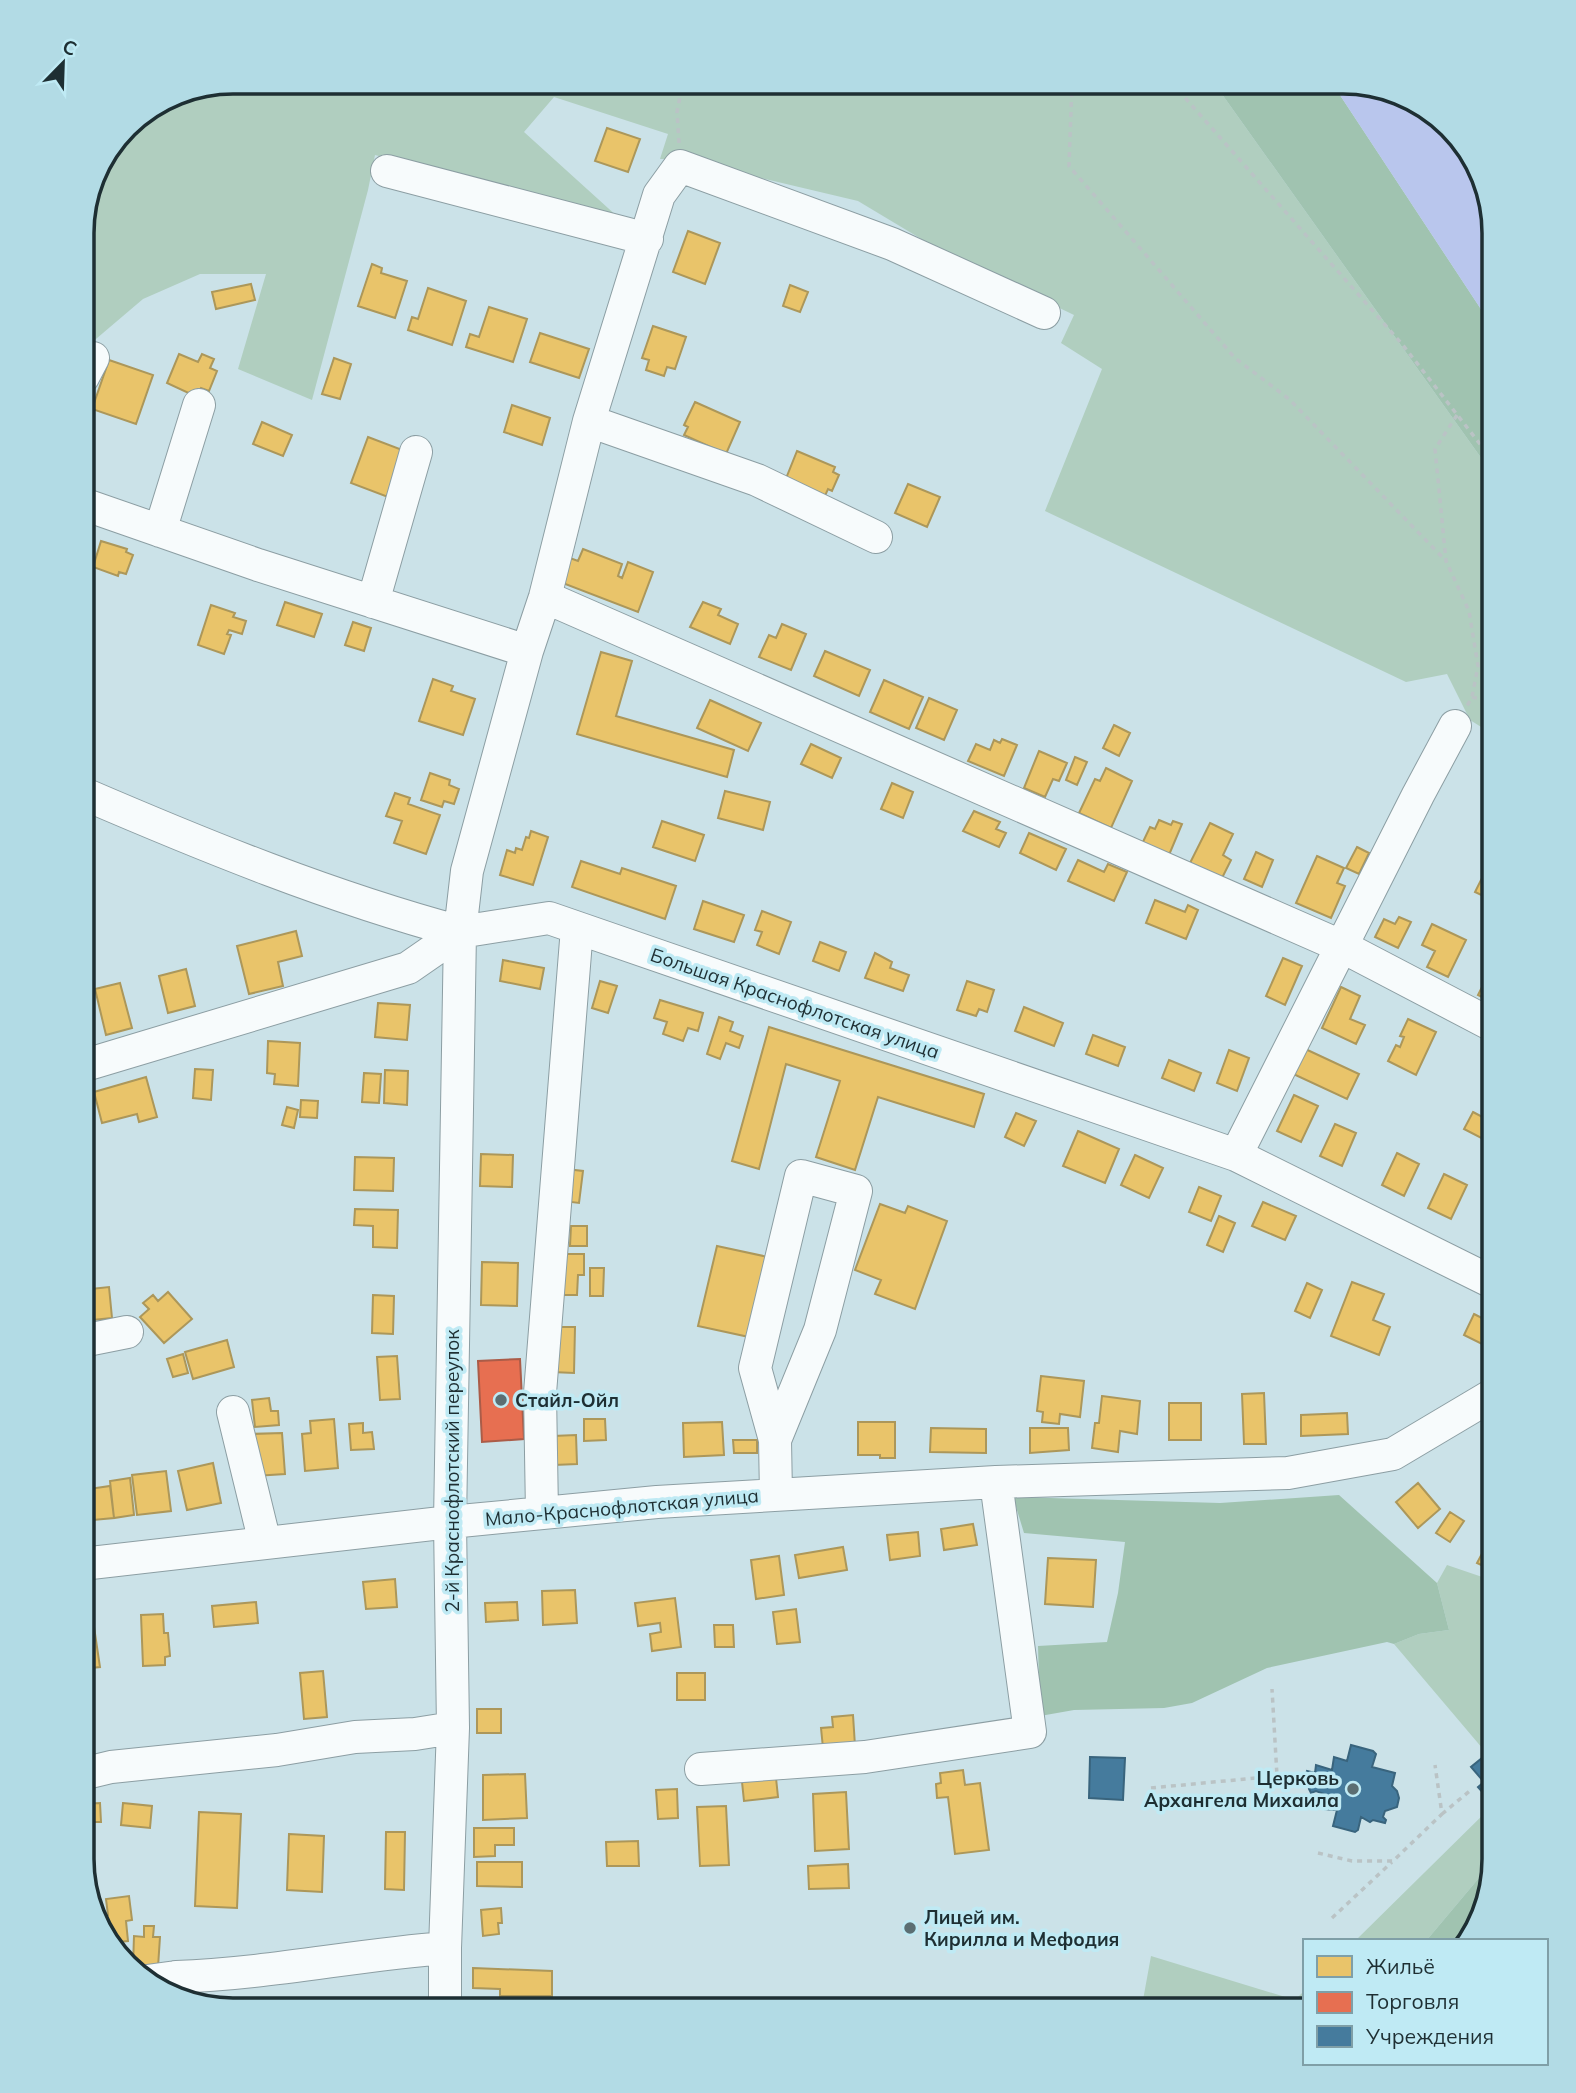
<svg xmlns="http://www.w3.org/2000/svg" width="1576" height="2093" font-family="Mulish,sans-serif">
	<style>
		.green { fill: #b0cebf }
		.forest { fill: #a0c3b0 }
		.water { fill: #b9c6ed }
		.homes { fill: #e9c46a; stroke: #ac975a; stroke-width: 2 }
		.shops { fill: #e76f51; stroke: #ab5c48; stroke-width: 2 }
		.public { fill: #457b9d; stroke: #39647d; stroke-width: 2 }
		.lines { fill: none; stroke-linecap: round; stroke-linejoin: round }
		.minor-casing { stroke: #8c9ea3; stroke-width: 34 }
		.path { stroke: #bac3c5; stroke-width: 3.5; stroke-dasharray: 5 5; stroke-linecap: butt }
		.minor { stroke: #f7fbfc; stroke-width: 32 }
		.poi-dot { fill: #5b6e72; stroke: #bfeaf4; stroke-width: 2.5 }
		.labels { text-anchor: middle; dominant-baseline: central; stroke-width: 7; stroke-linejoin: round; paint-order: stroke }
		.street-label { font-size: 19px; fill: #1e2f33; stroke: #bfeaf4 }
		.poi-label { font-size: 19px; font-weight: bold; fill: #1e2f33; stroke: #bfeaf4; text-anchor: start }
		.rim { fill: none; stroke: #1e2f33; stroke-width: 3.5 }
	</style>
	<rect width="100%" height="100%" fill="#cbe2e8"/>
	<path class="green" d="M233,82L1214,83L1494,476V735L1470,720L1447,674L1406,682L1045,511L1102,369L1061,343L1074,315L943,252L858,201L680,159H660L668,134L554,97L524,132L619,218L375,155L368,190L312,400L238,369L266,274H200L143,299L83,350V223L98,166L133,120L176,94Z
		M1447,1565L1494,1581V1762L1394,1644L1419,1634L1449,1630L1437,1583Z
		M1494,1804V1860L1426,1941H1355Z
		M1151,1956L1295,2000L1305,1990V2011H1141Z"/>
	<path class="forest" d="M1214,83H1332L1494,329V476Z
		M1339,1495L1437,1583L1449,1630L1419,1634L1394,1644L1387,1642L1267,1668L1192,1703L1164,1708L1074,1710L1040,1716L1038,1646L1107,1642L1118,1593L1125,1542L1024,1533L1013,1497L1220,1503Z
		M1494,1860L1474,1934L1470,1939L1426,1941Z"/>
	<path class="water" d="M1332,83H1352L1419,103L1469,150L1494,233V329Z"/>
	<path class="homes" d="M607,128L640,139L628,172L595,161Z
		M688,231L720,243L705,284L673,272Z
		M372,264L382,268L381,273L407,281L395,318L358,306Z
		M251,284L255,300L216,309L212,292Z
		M790,285L808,292L800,312L783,306Z
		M428,288L466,301L452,345L408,330L412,317L418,319Z
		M489,307L527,319L513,362L466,347L470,334L479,337Z
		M653,326L686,337L675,369L667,367L664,376L646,370L649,360L642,358Z
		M540,333L589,349L579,378L530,362Z
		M179,354L198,362L202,354L214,359L210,368L217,371L209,391L201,388L197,397L167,383Z
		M334,358L351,364L340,399L322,394Z
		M109,360L153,375L136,424L92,409Z
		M695,402L740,422L726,454L684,435L688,427L684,425Z
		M512,405L550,418L542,445L504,432Z
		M262,422L292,435L283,456L253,444Z
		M368,437L405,451L388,497L351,483Z
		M797,451L835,467L833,472L839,475L832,491L828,489L824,498L785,481Z
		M908,484L940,497L927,527L895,513Z
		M101,541L127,549L126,552L133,555L126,574L119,572L118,576L93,567Z
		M583,549L622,564L618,576L622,578L628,562L653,572L638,612L560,582L570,558L578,561Z
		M285,602L322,614L314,637L277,625Z
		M703,602L721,609L718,615L738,624L730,644L690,627Z
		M211,605L235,613L233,617L246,621L242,634L229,630L227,634L231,635L224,654L198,645Z
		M353,622L371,628L364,651L345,645Z
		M782,624L806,634L791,670L759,657L769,635L776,638Z
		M825,651L870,670L859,696L814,676Z
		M601,652L632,661L616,716L734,750L727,777L577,734Z
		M433,679L453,686L451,691L475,699L463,735L419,721Z
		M884,680L923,697L909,729L870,712Z
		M929,698L957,710L944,740L916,728Z
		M710,700L761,723L748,751L697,728Z
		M1114,725L1130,733L1119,756L1103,748Z
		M1002,739L1017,745L1004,776L968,761L976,744L990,750L994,740L1000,743Z
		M811,744L841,758L832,778L801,764Z
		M1039,751L1067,763L1059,781L1053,779L1045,797L1024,788Z
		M1075,757L1087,762L1077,785L1066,780Z
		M1106,768L1132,781L1111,828L1079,813L1095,779L1100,781Z
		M430,773L450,780L449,785L459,789L454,804L444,801L442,807L421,800Z
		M892,783L913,792L903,818L881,809Z
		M725,791L770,802L763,830L718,818Z
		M395,793L410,798L408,804L440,815L426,854L394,843L402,821L386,816Z
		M974,811L1000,822L996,829L1006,833L999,847L963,831Z
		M1159,820L1171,825L1173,821L1182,824L1169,855L1142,844L1150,827L1155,829Z
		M662,821L704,835L695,861L653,847Z
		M1210,823L1233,834L1223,855L1231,860L1222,878L1190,863Z
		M531,831L548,837L533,885L500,875L507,850L515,853L516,848L522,850L526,837L529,838Z
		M1029,833L1066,849L1056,870L1020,853Z
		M1357,847L1369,853L1359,874L1346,868Z
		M1256,852L1273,860L1262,887L1244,879Z
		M1317,856L1344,868L1337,883L1345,886L1331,918L1296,903Z
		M1078,860L1104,872L1108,864L1127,872L1114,901L1068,881Z
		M581,861L620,874L622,868L676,886L665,919L572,887Z
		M1483,876L1494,881V901L1475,892Z
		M1155,900L1185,912L1188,905L1198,910L1186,939L1146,923Z
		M703,901L744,915L734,942L694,929Z
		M762,911L791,922L779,954L757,945L762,932L755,930Z
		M1399,917L1411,922L1398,948L1375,937L1384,919L1395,924Z
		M1432,924L1466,940L1448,977L1427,967L1435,951L1422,945Z
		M296,931L302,956L278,962L283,986L249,994L237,946Z
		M820,942L846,952L839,971L813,961Z
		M875,953L892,962L890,968L909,975L903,991L865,978Z
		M1283,958L1302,966L1285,1005L1266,996Z
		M503,960L544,968L540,989L500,981Z
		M186,969L195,1006L168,1013L159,976Z
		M1488,975L1494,978V1003L1478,995Z
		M600,981L617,986L608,1013L592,1008Z
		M967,981L994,990L987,1012L979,1009L976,1016L957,1010Z
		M120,983L132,1028L106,1035L95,989Z
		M1341,987L1360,996L1350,1019L1365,1025L1356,1044L1322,1028Z
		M660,1000L703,1013L698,1031L688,1028L683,1041L663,1034L667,1022L654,1018Z
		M378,1003L410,1005L407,1040L375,1037Z
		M1024,1007L1063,1023L1054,1046L1015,1031Z
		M82,1012L89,1037L82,1038Z
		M719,1017L733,1022L730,1031L743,1036L739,1048L726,1043L720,1059L707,1054Z
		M1408,1019L1436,1032L1416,1075L1388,1061L1396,1045L1400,1047L1404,1037L1400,1036Z
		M769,1027L984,1094L974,1127L878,1097L855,1170L816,1157L840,1081L786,1064L759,1169L732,1161Z
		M1093,1035L1125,1047L1118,1066L1086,1054Z
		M268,1041L300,1043L298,1086L274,1084L275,1074L267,1073Z
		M1301,1047L1359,1074L1347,1099L1289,1072Z
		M1229,1050L1249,1058L1237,1091L1217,1083Z
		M1169,1060L1201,1073L1194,1091L1162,1078Z
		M195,1069L213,1070L211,1100L193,1098Z
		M385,1070L408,1071L407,1105L384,1103Z
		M364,1073L381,1074L379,1103L362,1102Z
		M146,1077L157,1117L139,1122L137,1114L102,1123L94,1092Z
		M1294,1095L1318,1106L1301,1142L1277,1131Z
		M301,1100L318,1101L317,1118L300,1117Z
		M287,1107L298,1110L294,1128L282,1125Z
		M1473,1112L1494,1123V1133L1489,1142L1464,1129Z
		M1016,1113L1036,1121L1024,1146L1005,1137Z
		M1335,1124L1356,1133L1342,1166L1320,1156Z
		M82,1128L91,1157L82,1160Z
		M1078,1131L1119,1149L1105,1183L1063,1166Z
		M1397,1153L1419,1164L1404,1196L1382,1185Z
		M481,1154L513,1155L512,1187L480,1186Z
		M1135,1155L1163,1168L1149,1198L1121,1185Z
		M355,1157L394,1158L393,1191L354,1190Z
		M566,1169L583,1171L579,1203L563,1201Z
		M1444,1174L1467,1185L1451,1219L1428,1208Z
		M1199,1187L1221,1196L1211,1221L1189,1212Z
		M1263,1202L1296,1216L1285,1240L1252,1226Z
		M880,1204L905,1213L908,1206L947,1221L915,1309L875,1294L881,1280L855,1270Z
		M355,1209L398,1210L397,1248L373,1247V1226L354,1225Z
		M1219,1216L1235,1223L1223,1252L1207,1245Z
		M1494,1216V1242L1484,1237Z
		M571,1226H587V1246H570Z
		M717,1246L768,1257L749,1337L698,1326Z
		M557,1254H584V1275H578L577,1295H556Z
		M482,1262L518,1263L517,1306L481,1305Z
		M590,1268H604L603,1296H590Z
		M1352,1282L1384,1294L1373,1320L1390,1327L1379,1355L1331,1336Z
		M1307,1283L1322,1290L1310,1318L1295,1311Z
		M109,1287L112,1318L82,1321V1290Z
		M168,1292L192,1319L164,1343L140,1317L149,1309L143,1303L153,1295L158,1301Z
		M373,1295L394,1296L393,1334L372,1333Z
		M1474,1314L1494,1324V1350L1464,1335Z
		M552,1327H575L574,1373L552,1372Z
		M227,1340L234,1367L193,1379L185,1352Z
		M183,1354L188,1373L173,1377L167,1359Z
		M397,1356L400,1399L380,1400L377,1357Z
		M1041,1376L1084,1381L1080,1417L1060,1414L1059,1424L1042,1422L1043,1412L1037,1411Z
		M1264,1393L1266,1444H1244L1242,1394Z
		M1102,1396L1140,1401L1137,1434L1120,1431L1118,1452L1092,1448L1095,1423H1099Z
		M269,1398L271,1411H278L279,1425L255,1427L252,1400Z
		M1169,1403H1201V1440H1169Z
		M1347,1413L1348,1434L1301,1436V1415Z
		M334,1419L338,1468L305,1471L302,1434L311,1433L310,1421Z
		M584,1419H605L606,1440L584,1441Z
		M722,1422L724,1455L684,1457L683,1423Z
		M858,1422H895V1458H880V1455H858Z
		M363,1423V1433L372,1432L374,1449L351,1450L349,1424Z
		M931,1428L986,1429V1453L930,1452Z
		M1030,1428H1068L1069,1450L1030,1453Z
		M282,1433L285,1474L253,1476L250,1434Z
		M576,1435L577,1464L554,1465L553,1436Z
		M733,1440H757V1453H734Z
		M213,1463L221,1503L187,1510L178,1471Z
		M166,1471L171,1511L137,1515L132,1475Z
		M130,1478L134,1515L114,1518L110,1481Z
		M1418,1483L1440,1509L1418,1528L1396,1502Z
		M110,1486L114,1518L82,1521V1490Z
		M1450,1512L1464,1521L1450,1542L1436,1533Z
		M973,1524L977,1545L944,1550L941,1529Z
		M918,1532L920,1556L890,1560L887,1535Z
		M1493,1533L1494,1534V1571L1477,1563Z
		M843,1547L847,1570L799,1578L795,1555Z
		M779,1556L784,1595L756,1599L751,1560Z
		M1048,1558L1096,1560L1093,1607L1045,1604Z
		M395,1579L397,1607L366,1609L363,1582Z
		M575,1590L577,1623L543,1625L542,1591Z
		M675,1598L681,1647L652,1651L650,1634L661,1632L660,1623L638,1626L635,1603Z
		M256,1602L258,1623L214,1627L212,1606Z
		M517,1602L518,1620L486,1622L485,1603Z
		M796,1609L800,1642L777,1644L773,1612Z
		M163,1614L164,1633H168L170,1656L165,1657V1665L143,1666L141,1615Z
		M714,1625H733L734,1647H715Z
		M94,1627L100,1667L82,1669V1629Z
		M323,1671L327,1717L304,1719L300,1673Z
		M677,1673H705V1700H677Z
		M477,1709H501V1733H477Z
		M853,1715L855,1746L823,1748L821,1728L833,1727L832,1717Z
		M963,1770L965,1785L980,1783L989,1850L955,1854L948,1797L937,1798L936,1784L941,1783L940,1773Z
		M525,1774L527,1818L483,1820V1775Z
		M776,1778L778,1797L744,1801L742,1782Z
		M677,1789L678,1818L658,1819L656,1790Z
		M846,1792L849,1849L815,1851L813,1794Z
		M100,1803L101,1822H82V1804Z
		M123,1803L152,1806L150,1828L121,1825Z
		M726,1806L729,1865L700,1866L697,1807Z
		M199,1812L241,1814L237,1908L195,1906Z
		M474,1828H514V1845H495V1856L474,1857Z
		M386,1832H405L404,1890L385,1889Z
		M289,1834L324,1836L322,1892L287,1890Z
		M638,1841L639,1866H607L606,1842Z
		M477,1862H522V1887L477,1886Z
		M848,1864L849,1888L809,1889L808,1866Z
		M129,1896L132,1920L126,1921L128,1941L108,1943L99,1916L108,1915L106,1899Z
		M501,1908L502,1923H498L499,1934L483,1936L481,1910Z
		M144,1926H154L153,1937H160L158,1967L133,1966L134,1936L144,1937Z
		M473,1968L552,1971V1996H500V1989L473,1988Z
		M313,2007V2011H283V2009Z
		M383,2007V2011H340V2008Z"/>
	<path class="shops" d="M520,1359L524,1439L482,1442L478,1361Z"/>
	<path class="public" d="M1351,1745L1373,1751L1376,1754L1372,1767L1395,1773L1392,1786L1397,1791L1399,1798L1397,1807L1385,1811L1383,1817L1386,1820L1385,1823L1373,1820L1370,1822L1361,1817L1358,1830L1355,1832L1333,1826L1337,1810L1324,1809L1322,1806L1327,1795L1316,1791L1311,1793L1309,1789L1312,1786L1303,1783L1307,1771L1315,1773L1316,1765L1332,1770L1334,1757L1347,1761Z
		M1487,1754L1494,1763L1493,1804L1478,1787L1484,1782L1471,1767Z
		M1090,1757L1125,1758L1123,1800L1089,1798Z"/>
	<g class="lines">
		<defs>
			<path id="minor" d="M387,171L647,239
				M83,377L93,358
				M589,421L757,480L876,537
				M83,504L258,565L527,651
				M160,531L199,405
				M545,597L1343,947L1494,1026
				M373,602L416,452
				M82,793C205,846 330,897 460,932
				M82,1066L408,968L460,932L549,918L1236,1155L1494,1283
				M1236,1155L1418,795L1455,726
				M82,1341L127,1332
				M233,1412L265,1543
				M775,1440L755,1368L801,1176L856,1191L820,1330L775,1440L776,1495
				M542,1513L540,1393L577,928
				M82,1564L450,1522L657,1502L996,1482L1288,1473L1393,1454L1494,1394
				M701,1769L865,1757L1030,1732L996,1482
				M82,1774L111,1767L277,1750L355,1737L415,1734L453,1728
				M147,1981L176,1977
				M174,1995L176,1977C266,1974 355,1955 445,1948
				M445,2011V1948L453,1728L450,1522L460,932L467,871L527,651L545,597L589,421L659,195L680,166L892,244L1044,313"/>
		</defs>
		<use href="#minor" class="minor-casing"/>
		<path class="path" d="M1072,82L1069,166L1235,358L1289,399L1446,561
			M1172,83L1402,344L1494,462
			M679,143L677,112L683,82
			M1457,415L1435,449L1446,561L1469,611L1478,666L1472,697L1467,706
			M1472,697L1494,702
			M1493,1762H1494
			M1277,1776H1305
			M1151,1788L1277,1776L1272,1689
			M1442,1814L1472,1789
			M1318,1853L1352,1861H1393L1442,1814L1435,1765
			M1332,1918L1392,1862"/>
		<use href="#minor" class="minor"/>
	</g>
	<g class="poi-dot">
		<circle cx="501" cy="1400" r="7"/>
		<circle cx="1353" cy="1789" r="7"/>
		<circle cx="910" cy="1928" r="7"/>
	</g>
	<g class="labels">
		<g class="street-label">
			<text transform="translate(795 1003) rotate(19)">Большая Краснофлотская улица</text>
			<text transform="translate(452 1471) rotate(-90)">2-й Краснофлотский переулок</text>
			<text transform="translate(622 1507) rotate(-5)">Мало-Краснофлотская улица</text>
		</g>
		<g class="poi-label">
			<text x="515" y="1400">Стайл-Ойл</text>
			<text x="1339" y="1778" text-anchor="end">Церковь<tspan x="1339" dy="22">Архангела Михаила</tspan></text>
			<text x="924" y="1917">Лицей им.<tspan x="924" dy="22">Кирилла и Мефодия</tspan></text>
		</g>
	</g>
	<path d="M0 0H1576V2093H0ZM233 94H1343A139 139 0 0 1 1482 233V1859A139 139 0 0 1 1343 1998H233A139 139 0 0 1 94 1859V233A139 139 0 0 1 233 94Z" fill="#b2dbe5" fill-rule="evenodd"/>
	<path class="rim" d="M233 94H1343A139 139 0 0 1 1482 233V1859A139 139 0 0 1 1343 1998H233A139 139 0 0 1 94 1859V233A139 139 0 0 1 233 94Z"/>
	<rect x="1303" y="1939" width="245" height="126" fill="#bfeaf4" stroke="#7f9fa7" stroke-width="2"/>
	<rect x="1317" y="1956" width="35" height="21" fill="#e9c46a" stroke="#7f9fa7" stroke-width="2"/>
	<text x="1366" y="1974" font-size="21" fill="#1e2f33">Жильё</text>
	<rect x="1317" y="1992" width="35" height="21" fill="#e76f51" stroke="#7f9fa7" stroke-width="2"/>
	<text x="1366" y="2009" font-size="21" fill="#1e2f33">Торговля</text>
	<rect x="1317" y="2026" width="35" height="21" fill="#457b9d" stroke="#7f9fa7" stroke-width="2"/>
	<text x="1366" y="2044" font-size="21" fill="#1e2f33">Учреждения</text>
	<g transform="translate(63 63) rotate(23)" stroke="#bfeaf4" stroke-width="5" paint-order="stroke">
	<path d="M0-5L12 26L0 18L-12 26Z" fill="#1e2f33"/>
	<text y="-10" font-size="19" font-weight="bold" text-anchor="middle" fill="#1e2f33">С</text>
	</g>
</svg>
